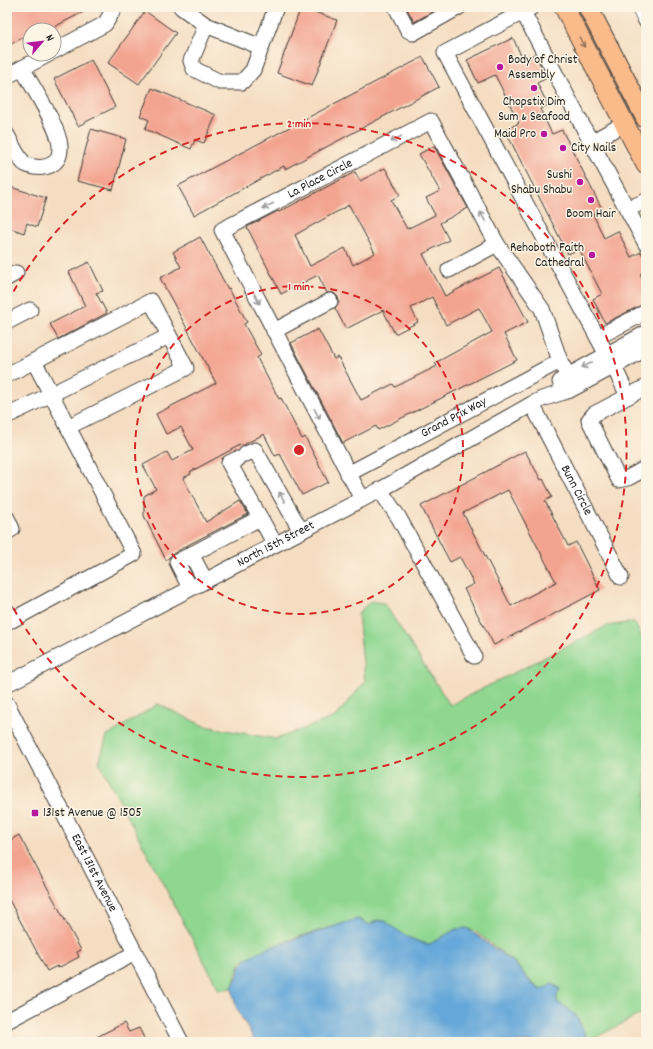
<svg xmlns="http://www.w3.org/2000/svg" width="653" height="1049" font-family="Dekko,sans-serif">
	<style>
		.green { fill: #8fd791; stroke: #567a56 }
		.water { fill: #65a7d9; stroke: #40627a }
		.building { fill: #f3a491; fill-rule: evenodd }
		.lines { fill: none; stroke-linecap: round; stroke-linejoin: round }
		.minor-casing { stroke: #3d3935; stroke-width: 17 }
		.major-casing { stroke: #3d3935; stroke-width: 21 }
		.minor { stroke: #fff; stroke-width: 15 }
		.major { stroke: #fabb8b; stroke-width: 19 }
		.oneway { stroke: #8b6c54 }
		.oneway2 { stroke: #999 }
		.ring { fill: none; stroke: #d62828; stroke-width: 2; stroke-dasharray: 7 5 }
		.poi-dot { fill: #b5179e; stroke: #fcf5e5; stroke-width: 1.5 }
		.labels { text-anchor: middle; dominant-baseline: central; stroke-width: 3; stroke-linejoin: round; paint-order: stroke }
		.poi-label { font-size: 13px; fill: #1c1c1c; stroke: #fcf5e5; text-anchor: start }
		.street-label { font-size: 13px; fill: #1c1c1c; stroke: #fcf5e5 }
		.centre { fill: #d62828; stroke: #fcf5e5; stroke-width: 2 }
		.ring-label { font-size: 12px; text-anchor: middle; font-weight: bold; fill: #d62828; stroke: #fcf5e5; stroke-width: 3; stroke-linejoin: round; paint-order: stroke }
	</style>
	<rect width="100%" height="100%" fill="#fcf5e5"/>
	<filter id="ink" filterUnits="userSpaceOnUse"><feTurbulence type="fractalNoise" baseFrequency=".025" numOctaves="2"/><feDisplacementMap in="SourceGraphic" scale="8" xChannelSelector="R" yChannelSelector="G"/><feConvolveMatrix kernelMatrix="1 2 1 2 8 2 1 2 1" color-interpolation-filters="sRGB"/></filter>
	<filter id="wash" filterUnits="userSpaceOnUse"><feTurbulence type="fractalNoise" baseFrequency=".012" numOctaves="4" result="noise"/><feDisplacementMap in="SourceGraphic" scale="16" xChannelSelector="R" yChannelSelector="G"/><feGaussianBlur stdDeviation="0.9" result="paint"/><feColorMatrix in="noise" values="0 0 0 0 0 0 0 0 0 0 0 0 0 0 0 0 0 1.4 0 .05"/><feComposite in="paint" operator="in"/></filter>
	<g filter="url(#wash)">
		<rect width="100%" height="100%" fill="#f5ddc1"/>
		<path class="green" d="M370,601L384,603L450,705L607,626L634,622L646,644V1011L587,1042H581L586,1036L576,1015L557,1002V995L559,988L553,984L541,990L532,983L515,963L476,932L467,928L456,929L430,944L422,943L405,936L385,921L376,920L370,925L358,919C334,927 253,947 240,964C238,967 234,983 232,988L219,990L99,762L107,736L158,704L204,726L276,739L335,717L365,682L358,614Z"/>
		<path class="water" d="M357,919L370,925L376,921H385L407,937L422,943L430,944L456,929L467,928L514,963L532,984L541,990L552,984L560,989L557,995V1002C576,1012 577,1017 586,1036L581,1042H255L236,1007L232,988L238,975L240,966L249,957L265,949Z"/>
		<g id="blocks">
			<path class="building" d="M7,7H93L48,30H30V34L7,46Z
				M301,7L337,20L312,86L277,73Z
				M406,7H441L414,22Z
				M145,11L176,33L139,84L108,63Z
				M513,38L523,60L535,54L547,78L537,83L548,105L540,109L552,134L562,130L602,209L593,214L604,238L618,231L631,257L641,252L646,262V271L640,274L646,285V303L605,323L593,299L602,294L579,249L568,254L505,130L519,123L495,75L478,83L467,60Z
				M423,57L439,87L285,169L284,166L194,215L178,186Z
				M91,60L115,107L78,126L54,79Z
				M152,88L216,115L204,143L195,140L191,149L145,129L149,120L140,116Z
				M91,129L126,139L113,190L77,181Z
				M434,146L468,208L440,223L449,240L423,254L445,296L499,268L528,322L504,334L517,360L378,430L376,426L343,443L291,343L318,329L334,359L338,357L361,400L393,384L395,387L437,366L435,363L492,332L479,308L446,325L432,297L411,308L418,322L395,334L383,310L346,329L335,308L339,302L338,297L334,293H327L318,275L281,294L247,227L278,211L279,212L355,172L360,181L385,168L400,195L391,200L407,229L435,215L426,198L440,191L419,154ZM349,205L375,253L353,265L345,248L310,266L295,235Z
				M7,186L46,198L37,227L27,223L24,233L7,227Z
				M200,237L228,289L229,288L247,322L244,324L261,355L257,358L279,399L281,398L302,439L305,437L328,482L302,495L280,454L275,456L264,434L245,444L243,446L242,444L190,472L191,474L183,478L206,522L240,501L248,514L186,546L173,554L166,560L144,516V496L156,489L143,465L167,452L172,461L193,450L181,427L166,434L156,414L216,383L160,278L181,267L173,252Z
				M89,262L103,291L96,293L107,313L58,339L50,324L85,306L69,272Z
				M525,451L541,480L543,479L552,497L545,501L568,546L576,542L600,590L494,645L464,589L474,584L460,557L450,562L421,506ZM508,490L556,582L511,606L463,513Z
				M19,835L81,950L77,952L79,957L58,968L57,966L47,971L7,896V842Z
				M124,1023L129,1032L139,1028L144,1038L135,1042H87Z"/>
		</g>
	</g>
	<g filter="url(#ink)">
		<use href="#blocks" fill-opacity="0" stroke="#3d3935" stroke-width="1"/>
		<g class="lines">
			<defs>
				<g id="minor">
					<path d="M181,7L206,25L191,61L194,69L220,82H242L253,70L276,7"/>
					<path d="M396,7L408,30L413,33L459,7"/>
					<path d="M532,7L523,12L591,142"/>
					<path d="M639,7L646,21"/>
					<path d="M523,12L445,53L607,355"/>
					<path d="M206,25L261,47"/>
					<path d="M54,51L105,24L115,7"/>
					<path d="M7,76L49,54"/>
					<path d="M624,124L591,142L646,244"/>
					<path d="M7,135C11,143 17,156 23,162C25,165 30,166 34,167C49,169 61,163 60,146C59,127 32,86 22,68"/>
					<path d="M627,209L646,201"/>
					<path d="M449,270L497,244"/>
					<path d="M7,278L16,273"/>
					<path d="M7,322L30,310"/>
					<path d="M274,331L330,301"/>
					<path d="M598,337L646,312"/>
					<path d="M34,361L68,427"/>
					<path d="M614,367L628,396"/>
					<path d="M7,375L151,301L186,368L68,427L134,554L12,620L7,611"/>
					<path d="M560,382L564,378L646,333"/>
					<path d="M646,387L594,414L589,420L619,480L628,478L646,468"/>
					<path id="s1" d="M532,404L621,577"/>
					<path d="M7,416L169,336"/>
					<path d="M246,454L255,450L301,531"/>
					<path d="M237,459L229,463L275,544"/>
					<path id="s2" d="M348,474L560,361"/>
					<path d="M380,490L399,518L474,656"/>
					<path id="s3" d="M362,499L222,230L431,121L497,244L542,309L560,361L568,376"/>
					<path d="M7,518L12,529L7,532"/>
					<path d="M191,554L205,580"/>
					<path d="M190,588L177,562L260,518"/>
					<path id="s4" d="M7,684L380,490L532,404L542,399L570,390L646,349"/>
					<path id="s5" d="M7,704L181,1042"/>
					<path d="M7,1021L135,953"/>
				</g>
				<path id="major" d="M564,7L646,165
					M588,7L646,119"/>
			</defs>
			<use href="#minor" class="minor-casing"/>
			<use href="#major" class="major-casing"/>
			<use href="#minor" class="minor"/>
			<use href="#major" class="major"/>
		</g>
		<defs><path id="oneway-shaft" d="M-6 0H5M1.5-3L5.5 0L1.5 3" fill="none" stroke-width="1.6" stroke-linecap="round" stroke-linejoin="round"/></defs>
		<use class="oneway" href="#oneway-shaft" transform="translate(582 42) rotate(63)"/>
		<g class="oneway2">
			<use href="#oneway-shaft" transform="translate(396 139) rotate(152)"/>
			<use href="#oneway-shaft" transform="translate(268 206) rotate(152)"/>
			<use href="#oneway-shaft" transform="translate(483 217) rotate(-118)"/>
			<use href="#oneway-shaft" transform="translate(257 299) rotate(63)"/>
			<use href="#oneway-shaft" transform="translate(587 365) rotate(152)"/>
			<use href="#oneway-shaft" transform="translate(317 414) rotate(63)"/>
			<use href="#oneway-shaft" transform="translate(282 497) rotate(-119)"/>
		</g>
	</g>
	<g class="ring">
		<circle cx="299" cy="450" r="164"/>
		<path d="M8 302A327 327 0 1 1 8 598"/>
	</g>
	<g class="poi-dot">
		<circle cx="500" cy="67" r="4"/>
		<circle cx="534" cy="88" r="4"/>
		<circle cx="544" cy="134" r="4"/>
		<circle cx="563" cy="148" r="4"/>
		<circle cx="580" cy="182" r="4"/>
		<circle cx="591" cy="200" r="4"/>
		<circle cx="592" cy="255" r="4"/>
		<rect x="31" y="809" width="8" height="8" rx="2"/>
	</g>
	<g class="labels">
		<g class="poi-label">
			<text x="508" y="60">Body of Christ<tspan x="508" dy="15">Assembly</tspan></text>
			<text x="534" y="102" text-anchor="middle">Chopstix Dim<tspan x="534" dy="15">Sum &amp; Seafood</tspan></text>
			<text x="536" y="134" text-anchor="end">Maid Pro</text>
			<text x="571" y="148">City Nails</text>
			<text x="572" y="175" text-anchor="end">Sushi<tspan x="572" dy="15">Shabu Shabu</tspan></text>
			<text x="591" y="214" text-anchor="middle">Boom Hair</text>
			<text x="584" y="248" text-anchor="end">Rehoboth Faith<tspan x="584" dy="15">Cathedral</tspan></text>
			<text x="43" y="813">131st Avenue @ 1505</text>
		</g>
		<g class="street-label">
			<text stroke="none"><textPath href="#s3" startOffset="414">La Place Circle</textPath></text>
			<text stroke="none"><textPath href="#s2" startOffset="120">Grand Prix Way</textPath></text>
			<text stroke="none"><textPath href="#s1" startOffset="97">Bunn Circle</textPath></text>
			<text stroke="none"><textPath href="#s4" startOffset="303">North 15th Street</textPath></text>
			<text stroke="none"><textPath href="#s5" startOffset="190">East 131st Avenue</textPath></text>
		</g>
	</g>
	<circle cx="299" cy="450" r="6" class="centre"/>
	<g class="ring-label">
		<text x="299" y="127">2 min</text>
		<text x="299" y="290">1 min</text>
	</g>
	<rect width="653" height="1049" fill="none" stroke="#fcf5e5" stroke-width="24"/>
	<g transform="translate(42 42) rotate(62)"><circle r="19" fill="#fcf5e5" stroke="#a29e95"/>
	<path d="M0-3L7 15L0 10L-7 15Z" fill="#b5179e"/>
	<text y="-6" font-size="11" font-weight="bold" text-anchor="middle" fill="#1c1c1c">N</text>
	</g>
</svg>
